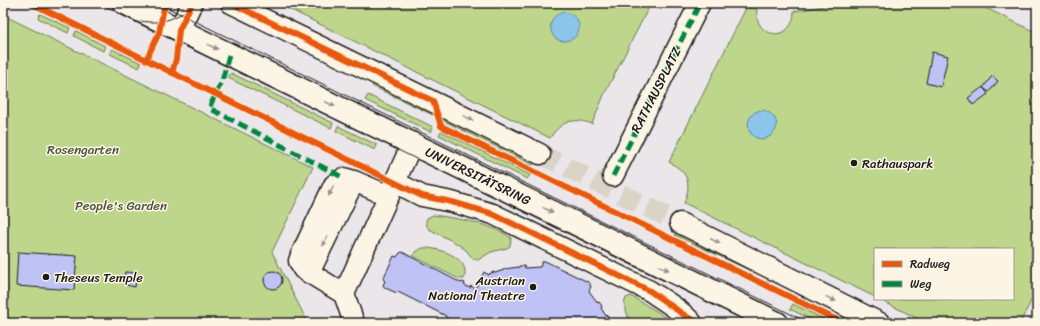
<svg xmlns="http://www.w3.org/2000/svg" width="1040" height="326" font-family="Sriracha,sans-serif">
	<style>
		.built { fill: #eae6ea; fill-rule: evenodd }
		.green { fill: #bdd68c; stroke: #6c7954 }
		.water { fill: #8cc5eb; stroke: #5f8198 }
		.building { fill: #bfc2f4; stroke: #1c1c1c }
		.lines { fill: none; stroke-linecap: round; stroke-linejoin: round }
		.minor-tunnel { stroke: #dad4c7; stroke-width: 20; stroke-dasharray: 20 10; stroke-linecap: butt }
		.minor-casing { stroke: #1c1c1c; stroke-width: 23 }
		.major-casing { stroke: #1c1c1c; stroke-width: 25 }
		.minor { stroke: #fcf5e5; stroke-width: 20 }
		.major { stroke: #fcf5e5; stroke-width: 22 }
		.tram { stroke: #1c1c1c; stroke-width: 1 }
		.quiet { stroke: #00873e; stroke-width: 5; stroke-dasharray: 10 5; stroke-linecap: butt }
		.cycleway-casing { stroke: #fcf5e5; stroke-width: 8 }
		.cycleway { stroke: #e8590c; stroke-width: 6 }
		.oneway { fill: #97938b }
		.poi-dot { fill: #1c1c1c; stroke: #fcf5e5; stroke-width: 1.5 }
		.labels { text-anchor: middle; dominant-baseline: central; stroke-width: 3; stroke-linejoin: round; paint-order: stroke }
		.street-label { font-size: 13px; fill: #1c1c1c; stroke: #fcf5e5 }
		.park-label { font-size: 13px; fill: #4c543e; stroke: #fcf5e5 }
		.poi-label { font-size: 13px; fill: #1c1c1c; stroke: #fcf5e5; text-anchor: start }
	</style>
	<rect width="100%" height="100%" fill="#fcf5e5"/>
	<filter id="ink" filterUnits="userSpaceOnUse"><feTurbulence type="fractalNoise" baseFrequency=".025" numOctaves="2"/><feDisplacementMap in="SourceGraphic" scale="8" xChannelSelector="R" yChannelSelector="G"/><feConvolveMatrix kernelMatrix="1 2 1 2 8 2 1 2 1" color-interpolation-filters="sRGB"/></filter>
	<g filter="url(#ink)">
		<path class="built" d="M3,3H1030L1037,8V323H3ZM875,249H1013V299H875Z"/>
		<path class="green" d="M277,3H651L604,95L592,124C574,117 561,121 550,138Z
			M835,3H868L877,7H882L890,3H976L1037,33V289L1020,323H927L878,299H1013V249H875V297L684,203C692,183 688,172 669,162L746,8L757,9C753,39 794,44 794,11L814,8Z
			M40,14L70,28L68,33L38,18Z
			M3,15L313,167L272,252L308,323H3Z
			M76,31L105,46L103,51L74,36Z
			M112,49L141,63L139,68L110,54Z
			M231,73L333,123L331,128L228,78Z
			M375,79L431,109L433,115L372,86Z
			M368,95L433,127L431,132L365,100Z
			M441,114L537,159L533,165L444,121Z
			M338,126L377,145L375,150L336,131Z
			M441,131L530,175L527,179L439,135Z
			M433,215C455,218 494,224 511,238L510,246L507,248L491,252L478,260L473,259L466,250L456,243L429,229C426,225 425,223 427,218Z
			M678,229L754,266L751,271L675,235Z
			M422,248C437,247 472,257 464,279H459L413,256L416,252Z
			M631,296L658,312L672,323H630L624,304L626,298Z
			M793,304L832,323H818L790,309Z"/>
		<path class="water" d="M565,12C574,14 582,22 578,32C577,36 573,39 569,40C549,47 542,15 565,12Z
			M763,110C772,112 780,121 775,131C773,134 770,137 766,138C746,144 740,112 763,110Z"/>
		<path class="building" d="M932,52L948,56L941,87L926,83Z
			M992,76L998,81L989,92L983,88Z
			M983,87L988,94L973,105L968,98Z
			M18,252L77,256L74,290L16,286Z
			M402,252L461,283L462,282L465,283L464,285L470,288L471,286L474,288L476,291V287L484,272L489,275V274L494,272L495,273L504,270V269L519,267V266H524L525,268L540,267L542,262L545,261L590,283V285L591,286L589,291L598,303L599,302L602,306L601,308L606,316L607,315L609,320L608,321L609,323H457L445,317L446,316L398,292L397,293L385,288L383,285L385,281L383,279L394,256L397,257L400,253Z
			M264 280a9 9 0 1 1 18 0a9 9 0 1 1-18 0Z
			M125,272L137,273L135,287L126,285V284L123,283Z"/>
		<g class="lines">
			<path class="minor-tunnel" d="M540,154L680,223"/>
			<defs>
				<path id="minor" d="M231,3L540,154
					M179,30L192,3
					M613,176L700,3
					M395,182L422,196L452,202L493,214L650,291C665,301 681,310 692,323
					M680,223L880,323
					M309,273L354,181
					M344,294L303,269L299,261L301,255L334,185L344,178L354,181L389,196
					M354,323L344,294L412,144"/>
				<path id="major" d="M124,3L591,231L777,323"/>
			</defs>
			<use href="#minor" class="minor-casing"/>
			<use href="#major" class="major-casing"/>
			<use href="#minor" class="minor"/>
			<use href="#major" class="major"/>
			<path class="tram" d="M99,3L750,323
				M158,3L809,323
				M141,21C161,25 180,18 194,3"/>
			<path class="quiet" d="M229,55L222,81L209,108L344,178
				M613,176L700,3"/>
			<defs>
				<path id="cycleway" d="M31,3L422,196L452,202L493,214L650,291L687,317L700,323
					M231,3L433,101L441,126L843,323
					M146,60L159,33L163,12L166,3
					M172,73L176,59L179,30L192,3"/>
			</defs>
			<use href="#cycleway" class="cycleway-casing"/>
			<use href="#cycleway" class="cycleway"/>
		</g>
		<defs><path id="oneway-solid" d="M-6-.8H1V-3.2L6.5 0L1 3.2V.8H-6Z"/></defs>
		<g class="oneway">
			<use href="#oneway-solid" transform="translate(213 47) rotate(26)"/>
			<use href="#oneway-solid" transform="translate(330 104) rotate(26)"/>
			<use href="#oneway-solid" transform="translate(468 118) rotate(27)"/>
			<use href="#oneway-solid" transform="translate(331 191) rotate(116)"/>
			<use href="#oneway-solid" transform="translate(548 210) rotate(26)"/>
			<use href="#oneway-solid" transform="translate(325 241) rotate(116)"/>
			<use href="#oneway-solid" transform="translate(715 241) rotate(27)"/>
			<use href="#oneway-solid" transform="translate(664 268) rotate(26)"/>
			<use href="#oneway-solid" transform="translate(831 299) rotate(26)"/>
		</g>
	</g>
	<g class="poi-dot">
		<circle cx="854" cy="163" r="4"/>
		<circle cx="46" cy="277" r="4"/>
		<circle cx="533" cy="287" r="4"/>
	</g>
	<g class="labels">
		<g class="street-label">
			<text transform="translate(656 90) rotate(-63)">RATHAUSPLATZ</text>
			<text transform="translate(478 176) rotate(26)">UNIVERSITÄTSRING</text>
		</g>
		<g class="park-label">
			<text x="83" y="149">Rosengarten</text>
			<text x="121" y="205">People's Garden</text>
		</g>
		<g class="poi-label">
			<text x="862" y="163">Rathauspark</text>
			<text x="54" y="277">Theseus Temple</text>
			<text x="525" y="280" text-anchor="end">Austrian<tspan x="525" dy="15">National Theatre</tspan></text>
		</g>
	</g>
	<rect width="1040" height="326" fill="none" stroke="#fcf5e5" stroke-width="16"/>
	<rect x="8" y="8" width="1024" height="310" fill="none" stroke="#1c1c1c" stroke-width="1.5" filter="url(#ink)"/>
	<rect x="874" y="248" width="140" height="52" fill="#fcf5e5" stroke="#a29e95"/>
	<rect x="882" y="261" width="20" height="6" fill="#e8590c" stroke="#a29e95"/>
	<text x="910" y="268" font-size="12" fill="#1c1c1c">Radweg</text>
	<rect x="882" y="281" width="20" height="6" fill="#00873e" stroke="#a29e95"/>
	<text x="910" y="288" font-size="12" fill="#1c1c1c">Weg</text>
</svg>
